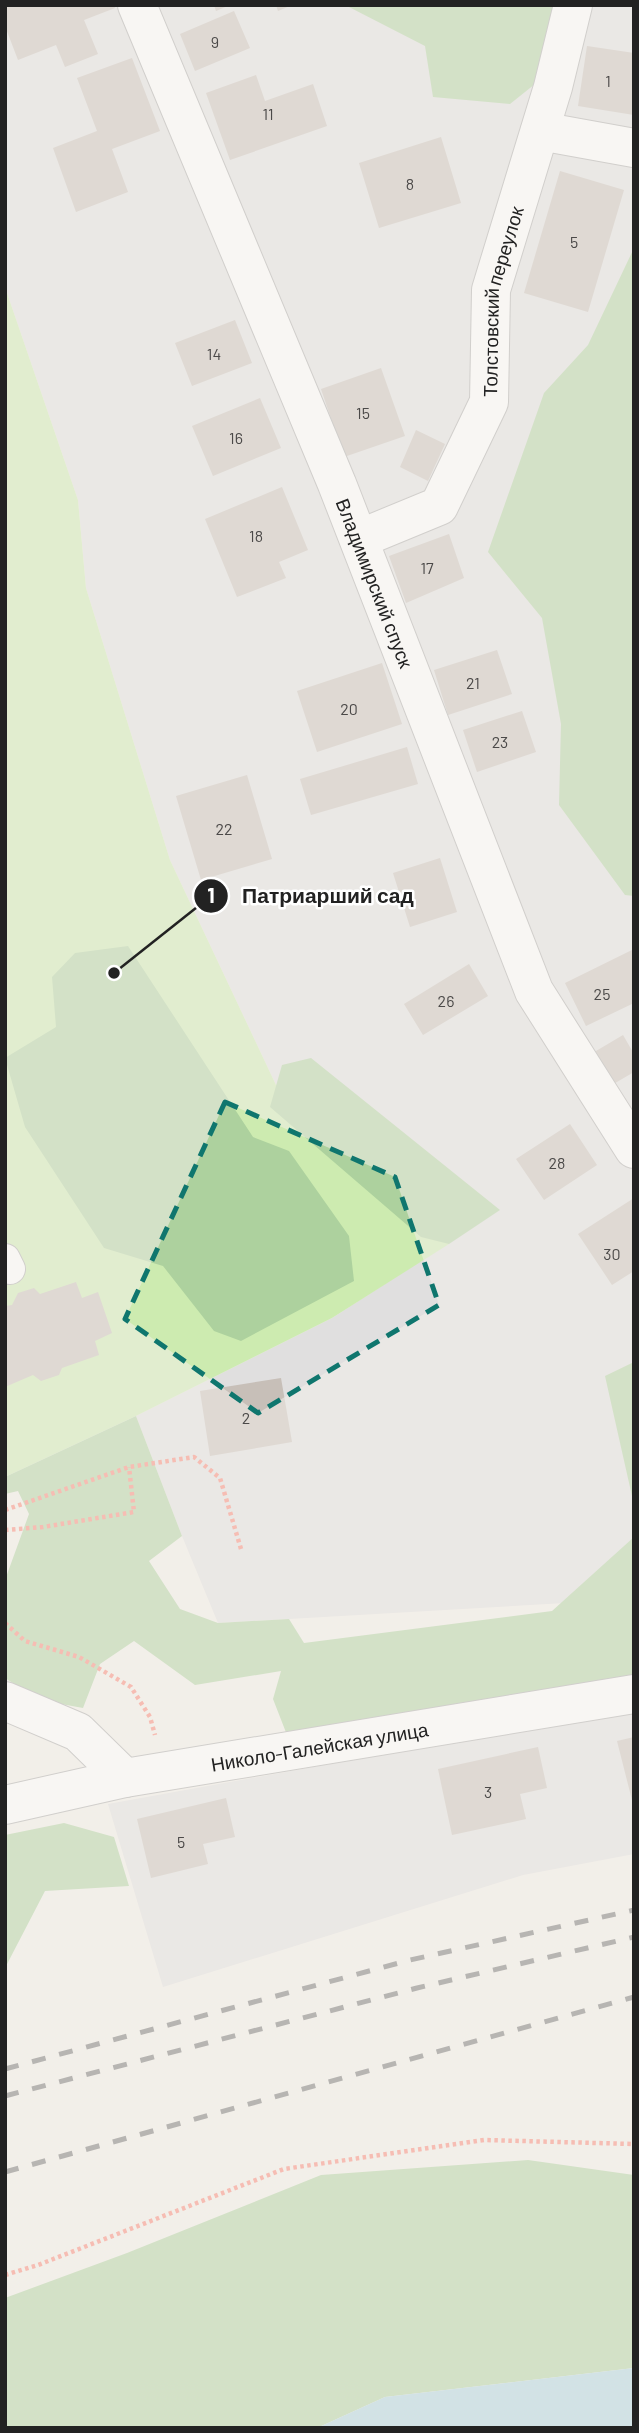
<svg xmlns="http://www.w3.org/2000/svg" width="639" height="2433" font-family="Barlow,sans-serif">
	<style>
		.residential { fill: #e0dfdf }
		.grass { fill: #cdebb0 }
		.forest { fill: #add19e }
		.water { fill: #aad3df }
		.building { fill: #c7bfb8 }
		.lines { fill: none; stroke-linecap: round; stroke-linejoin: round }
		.pedestrian-casing { stroke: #a9a9a9; stroke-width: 32 }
		.minor-casing { stroke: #a9a9a9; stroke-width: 40 }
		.path { stroke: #fa8072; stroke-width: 4.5; stroke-dasharray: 3.5 3.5; stroke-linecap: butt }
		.pedestrian { stroke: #fff; stroke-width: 30 }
		.minor { stroke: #fff; stroke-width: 38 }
		.rail { stroke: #707070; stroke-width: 5; stroke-dasharray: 14 14; stroke-linecap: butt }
		.marked { fill: none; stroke: #0f766e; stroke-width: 5; stroke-dasharray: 14 9; stroke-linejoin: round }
		.labels { text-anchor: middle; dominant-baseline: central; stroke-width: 5; stroke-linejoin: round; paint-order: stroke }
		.number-label { font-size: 16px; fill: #4b4948 }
		.street-label { font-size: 19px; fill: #222; stroke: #fff }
		.leader { fill: none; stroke: #222; stroke-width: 2.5 }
		.callout-dot { fill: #222; stroke: #fff; stroke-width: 2.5 }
		.mark-label { font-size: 21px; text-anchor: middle; font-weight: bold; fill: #fff }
		.callout-label { font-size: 21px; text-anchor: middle; font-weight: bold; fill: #222; stroke: #fff; stroke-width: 5; stroke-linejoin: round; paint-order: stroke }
	</style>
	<rect width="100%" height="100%" fill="#f2efe9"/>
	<path class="residential" d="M5,5H634V1599L218,1623L182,1536L136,1416L332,1318L449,1243L276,1085L170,860L86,588L78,500L5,287Z
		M634,1709V1854L523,1875L163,1987L108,1804Z"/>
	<path class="grass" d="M5,287L78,500L86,588L170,860L276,1085L449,1244L332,1318L136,1416L5,1477Z"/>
	<path class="forest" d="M350,5H573L540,80L510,104L433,97L425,46L349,7Z
		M634,248V896L625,895L559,805L561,724L542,618L488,552L544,393L588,345Z
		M128,946L253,1137L289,1151L349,1236L354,1281L241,1341L214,1331L163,1266L104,1248L25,1127L5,1058L56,1027L52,977L75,953Z
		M311,1058L500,1210L449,1244L421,1237L270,1107L282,1065Z
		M634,1362V1505L605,1376Z
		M136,1416L182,1536L149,1561L180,1609L218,1623L289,1619L304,1643L552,1611L634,1537V1677L287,1735L273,1699L281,1671L195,1685L134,1641L100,1664L83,1708L39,1700L5,1678V1580L29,1514L18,1491L5,1494V1477Z
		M64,1823L114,1837L129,1886L45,1891L5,1968V1835Z
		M528,2160L634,2175V2368L385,2397L317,2428H5V2298L127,2253L321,2175Z"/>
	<path class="water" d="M634,2368V2428H317L385,2397Z"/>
	<path class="building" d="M5,5H114L115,8L84,20L98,54L65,67L56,45L18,60L5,26Z
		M214,5H230L216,11Z
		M276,5H292L278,11Z
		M234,11L250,48L195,71L180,34Z
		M587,46L634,53V115L578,106Z
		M132,58L160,131L112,149L128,192L76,212L53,148L97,131L77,78Z
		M256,75L265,101L313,84L327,126L230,160L206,93Z
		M441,137L461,203L379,228L359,163Z
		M560,171L624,190L588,312L524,293Z
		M235,320L252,363L192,386L175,343Z
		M381,368L405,436L344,457L321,389Z
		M260,398L281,448L213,476L192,426Z
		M416,430L445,444L428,481L400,467Z
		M282,487L308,550L279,562L286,578L237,597L205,519Z
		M449,534L464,578L406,603L389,556Z
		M497,650L512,694L448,715L434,670Z
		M382,663L402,724L317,752L297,691Z
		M522,711L536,752L477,772L463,730Z
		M407,747L418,784L311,815L300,779Z
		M247,775L272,859L201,880L176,796Z
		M440,858L457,912L410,927L393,873Z
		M634,949V1003L586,1026L565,983Z
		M469,964L488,996L423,1035L404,1004Z
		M623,1035L634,1054V1072L610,1086L591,1054Z
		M570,1124L597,1165L544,1200L516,1159Z
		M634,1198V1271L612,1285L578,1234Z
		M76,1282L82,1298L98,1292L112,1333L95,1341L99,1355L62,1368L59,1375L41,1381L33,1375L5,1387V1306L12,1305L18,1293L34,1288L40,1294Z
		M281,1378L292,1442L210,1456L200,1391Z
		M634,1737V1804H633L617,1741Z
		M538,1747L547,1788L520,1794L526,1819L452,1835L438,1769Z
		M226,1798L235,1837L203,1844L208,1864L151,1878L137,1819Z"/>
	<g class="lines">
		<defs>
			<path id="pedestrian" d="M5,1259L10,1269"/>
			<g id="minor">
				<path id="s1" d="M137,5L337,484L534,991L634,1149"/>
				<path d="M540,131L634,148"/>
				<path id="s2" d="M359,539L439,506L489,402L491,290L553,87L573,5"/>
				<path d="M5,1701L78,1732L125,1778"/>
				<path id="s3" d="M5,1805L125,1778L634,1694"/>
			</g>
		</defs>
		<use href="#pedestrian" class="pedestrian-casing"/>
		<use href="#minor" class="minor-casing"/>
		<path class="path" d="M5,1510L129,1467L194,1457L220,1478L241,1549
			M5,1530L43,1527L134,1512L129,1467
			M5,1623L25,1641L79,1657L131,1687L150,1717L155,1735
			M5,2275L38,2265L284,2169L484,2140L634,2144"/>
		<use href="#pedestrian" class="pedestrian"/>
		<use href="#minor" class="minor"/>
		<path class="rail" d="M5,2069L410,1960L634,1910
			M5,2096L417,1988L634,1937
			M5,2172L634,1997"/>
	</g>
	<path d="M0 0H639V2433H0ZM225,1102L395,1177L439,1305L258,1413L125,1319Z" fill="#f2efe9" fill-opacity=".55" fill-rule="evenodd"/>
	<path class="marked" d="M225,1102L395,1177L439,1305L258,1413L125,1319Z"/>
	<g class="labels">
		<g class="number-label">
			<text x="215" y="41">9</text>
			<text x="608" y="80">1</text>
			<text x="268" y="113">11</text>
			<text x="410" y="183">8</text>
			<text x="574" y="241">5</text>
			<text x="214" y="353">14</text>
			<text x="363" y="412">15</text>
			<text x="236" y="437">16</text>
			<text x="256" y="535">18</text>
			<text x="427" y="567">17</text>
			<text x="473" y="682">21</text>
			<text x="349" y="708">20</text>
			<text x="500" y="741">23</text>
			<text x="224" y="828">22</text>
			<text x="602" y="993">25</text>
			<text x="446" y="1000">26</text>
			<text x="557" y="1162">28</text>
			<text x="612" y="1253">30</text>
			<text x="246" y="1417">2</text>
			<text x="488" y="1791">3</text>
			<text x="181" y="1841">5</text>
		</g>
		<g class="street-label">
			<text stroke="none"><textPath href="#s2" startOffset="304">Толстовский переулок</textPath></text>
			<text stroke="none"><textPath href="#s1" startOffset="625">Владимирский спуск</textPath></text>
			<text stroke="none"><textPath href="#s3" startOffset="320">Николо-Галейская улица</textPath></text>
		</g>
	</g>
	<path class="leader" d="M114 973L211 896"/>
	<g class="callout-dot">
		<circle cx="114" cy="973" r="7"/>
		<circle cx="211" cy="896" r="18"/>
	</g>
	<g class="mark-label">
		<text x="211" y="903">1</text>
	</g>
	<g class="callout-label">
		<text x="328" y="903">Патриарший сад</text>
	</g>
	<rect width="639" height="2433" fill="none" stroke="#222222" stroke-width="14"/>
</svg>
